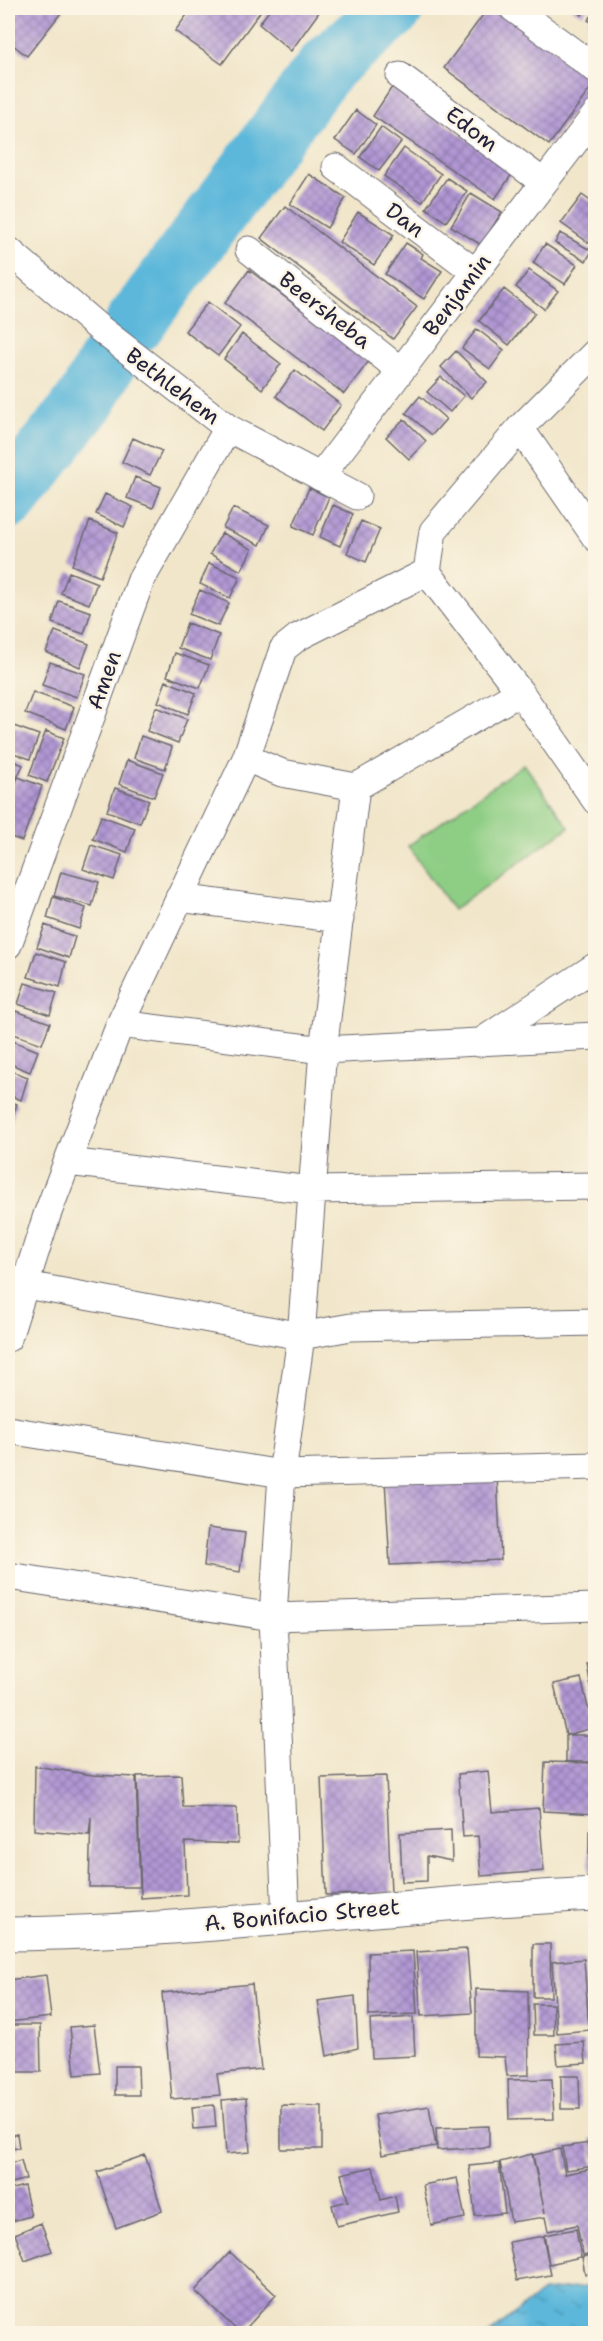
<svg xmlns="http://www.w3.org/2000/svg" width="603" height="2341" font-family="'Shantell Sans',sans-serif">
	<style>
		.grass { fill: #8ece84; stroke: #587860; stroke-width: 1.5 }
		.water { fill: url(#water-ripples); stroke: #3f6c8a; stroke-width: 1.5 }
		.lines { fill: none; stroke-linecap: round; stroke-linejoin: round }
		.river { stroke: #5cb7da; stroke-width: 60 }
		.building { fill: url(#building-cross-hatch) }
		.minor-casing { stroke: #6a676d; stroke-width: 29 }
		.secondary-casing { stroke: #6a676d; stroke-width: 35 }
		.minor { stroke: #fff; stroke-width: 27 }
		.secondary { stroke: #fff; stroke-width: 33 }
		.labels { text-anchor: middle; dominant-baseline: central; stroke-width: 5; stroke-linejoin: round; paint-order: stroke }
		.street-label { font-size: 22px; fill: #22223b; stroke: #fcf5e5 }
	</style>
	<defs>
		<pattern id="water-ripples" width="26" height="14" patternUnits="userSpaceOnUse" patternTransform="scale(1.5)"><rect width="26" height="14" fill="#5cb7da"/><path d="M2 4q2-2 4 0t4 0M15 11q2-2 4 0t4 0" fill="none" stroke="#4c94b2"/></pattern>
		<pattern id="building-cross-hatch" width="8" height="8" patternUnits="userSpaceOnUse" patternTransform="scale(1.5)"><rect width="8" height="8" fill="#b197d4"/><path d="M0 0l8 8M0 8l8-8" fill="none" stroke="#907bad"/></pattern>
	</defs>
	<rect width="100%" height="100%" fill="#fcf5e5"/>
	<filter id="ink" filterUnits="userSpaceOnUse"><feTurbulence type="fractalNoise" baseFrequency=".0167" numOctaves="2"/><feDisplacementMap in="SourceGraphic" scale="12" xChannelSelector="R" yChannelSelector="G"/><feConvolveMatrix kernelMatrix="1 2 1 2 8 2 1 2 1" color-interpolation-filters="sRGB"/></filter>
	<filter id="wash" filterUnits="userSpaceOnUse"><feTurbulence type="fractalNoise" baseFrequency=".008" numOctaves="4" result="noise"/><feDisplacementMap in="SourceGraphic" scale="24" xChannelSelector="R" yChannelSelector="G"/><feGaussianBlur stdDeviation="1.35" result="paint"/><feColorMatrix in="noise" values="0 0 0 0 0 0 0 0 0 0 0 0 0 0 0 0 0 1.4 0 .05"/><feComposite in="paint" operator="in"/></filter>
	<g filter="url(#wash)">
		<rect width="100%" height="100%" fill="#f1e6ca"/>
		<path class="grass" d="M524,764L569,827L453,910L408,846Z"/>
		<path class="water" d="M595,2286V2333H490L543,2291Z"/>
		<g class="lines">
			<path class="river" d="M135,323L327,66L394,8
				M8,499L87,399L109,359"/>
		</g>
		<g id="blocks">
			<path class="building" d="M8,8H65L27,56L8,41Z
				M192,8H263L222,64L175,31Z
				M271,8H322L291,51L259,24Z
				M488,8H501L596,81L549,145L444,68Z
				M571,8H587L582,15Z
				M596,11V25L588,20Z
				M392,87L514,171L495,199L373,116Z
				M356,110L376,125L356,154L335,140Z
				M381,127L401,142L379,171L360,157Z
				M404,148L441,174L422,202L384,176Z
				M309,174L346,198L327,228L290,204Z
				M447,178L467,191L446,222L426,208Z
				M471,193L502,212L481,245L451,226Z
				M582,195L596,205V248L561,223Z
				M285,206L417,307L393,339L261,238Z
				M358,212L394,235L374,265L339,242Z
				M560,233L592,251L586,261L555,243Z
				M406,243L423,254L421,258L442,271L424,299L385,274Z
				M545,244L577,265L565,284L533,263Z
				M249,270L369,361L344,394L225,303Z
				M529,270L558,291L544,309L516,287Z
				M504,289L535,313L509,345L479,321Z
				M208,302L240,327L218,356L185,331Z
				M477,329L504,350L490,369L462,348Z
				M242,334L281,364L262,389L224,359Z
				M456,351L487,382L471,398L441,367Z
				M295,370L341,405L322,431L276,396Z
				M441,377L464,396L450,412L427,392Z
				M420,396L446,419L432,435L406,413Z
				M404,419L426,441L409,459L386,437Z
				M133,438L162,451L150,475L122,462Z
				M135,477L161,487L153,508L127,498Z
				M309,488L329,497L313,535L293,526Z
				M105,494L133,507L124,527L96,514Z
				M333,505L353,514L340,546L320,537Z
				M233,508L269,525L260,545L223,528Z
				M90,521L118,533L100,577L72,565Z
				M361,521L380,529L366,562L347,553Z
				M222,533L252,549L241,571L210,554Z
				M209,563L240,577L230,598L200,584Z
				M69,572L97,583L89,604L61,593Z
				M200,590L229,603L218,626L189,614Z
				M59,601L91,612L84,634L52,623Z
				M187,623L219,635L210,660L178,648Z
				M55,631L89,644L80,667L46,652Z
				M175,653L209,665L200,688L167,676Z
				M50,662L85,674L77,697L42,685Z
				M166,681L196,693L188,714L158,702Z
				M33,692L74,707L66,729L25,713Z
				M156,707L187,719L178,743L147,731Z
				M8,724L39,735L30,759L8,751Z
				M46,731L64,738L47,782L29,775Z
				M141,736L172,747L165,769L134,758Z
				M8,759L23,765L11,791L8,789Z
				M127,760L163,773L154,797L119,784Z
				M18,777L42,786L22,841L8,836V800Z
				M115,788L149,800L140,823L107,811Z
				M101,816L135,828L127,852L93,839Z
				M91,845L122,855L114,880L83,869Z
				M61,872L99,882L92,906L54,896Z
				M53,897L86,908L79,929L47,918Z
				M45,925L75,937L69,958L37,947Z
				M36,952L66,962L60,987L28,977Z
				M25,983L57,993L50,1015L18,1004Z
				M16,1011L50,1023L42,1044L8,1032Z
				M8,1039L38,1051L30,1072L8,1063Z
				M8,1070L28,1077L21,1100L8,1095Z
				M8,1101L17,1104L9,1128L8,1127Z
				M497,1475L501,1560L390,1565L385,1480Z
				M208,1528L245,1533L240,1572L204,1566Z
				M596,1663V1706H594L587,1664Z
				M581,1678L593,1728L566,1735L554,1684Z
				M566,1735H596V1762H566Z
				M545,1762L596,1763V1814L543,1811Z
				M35,1766L93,1775L136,1777L140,1887H89L91,1817L89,1835L34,1830Z
				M488,1771L492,1812L539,1808L544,1871L481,1876L478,1836L463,1837L458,1774Z
				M181,1775L183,1807L237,1808L238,1844L185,1842L187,1895L141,1898L137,1776Z
				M386,1776L391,1893L326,1895L321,1778Z
				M451,1830L452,1861L427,1856V1881L402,1882L400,1833Z
				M589,1831H596V1879H589Z
				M589,1932H596V1988H589Z
				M533,1944H550L551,1997H533Z
				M467,1949L472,2013L421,2016L416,1952Z
				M413,1951L417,2014L369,2016L368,1953Z
				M584,1959L589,2030L557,2033L552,1962Z
				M46,1975L51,2017L8,2022V1980Z
				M252,1984L261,2069L217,2074L220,2095L172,2099L162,1993Z
				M476,1989L528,1991L529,2075L507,2076L505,2057L476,2056Z
				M589,1995H596V2038L590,2039Z
				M355,1996L358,2048L327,2056L318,2001Z
				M533,2004H553L554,2035H534Z
				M413,2017L415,2056L372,2058L370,2020Z
				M8,2025H40L41,2072H8Z
				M94,2025L100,2073L75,2075L70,2027Z
				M584,2042L586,2063L558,2065L556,2044Z
				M592,2047H596V2092H594Z
				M115,2066H138L139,2095H115Z
				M561,2076H579L580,2109H561Z
				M552,2079L554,2119L509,2120L508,2080Z
				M246,2098L250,2152L226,2154L222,2100Z
				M214,2105L216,2127L194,2129L192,2107Z
				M281,2105L322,2106V2149H281Z
				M429,2106L436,2146L382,2155L375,2115Z
				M489,2126V2147L437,2150L436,2128Z
				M17,2134L19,2148L8,2149V2136Z
				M596,2137V2159H595L590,2139Z
				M590,2143L594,2166L566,2170L562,2147Z
				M560,2149L565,2174L595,2168L596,2252L583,2255L577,2225L548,2231L545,2217L511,2222L500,2162L532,2154L545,2213L533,2155Z
				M145,2155L162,2211L116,2228L97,2172Z
				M21,2160L26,2179L8,2184V2164Z
				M499,2163L505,2213L475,2216L469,2166Z
				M373,2167L381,2200L395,2196L398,2212L337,2226L332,2205L348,2201L341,2174Z
				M457,2178L465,2218L431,2225L423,2185Z
				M24,2186L31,2216L8,2222V2190Z
				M41,2223L52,2251L25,2261L15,2234Z
				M576,2229L581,2257L549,2264L544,2235Z
				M543,2236L551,2275L517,2281L509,2242Z
				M230,2252L276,2295L241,2334L195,2291Z
				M596,2254V2272L585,2274L582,2257Z
				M8,2316H9L12,2334H8Z"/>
		</g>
	</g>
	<g filter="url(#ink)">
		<use href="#blocks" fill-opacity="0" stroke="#6a676d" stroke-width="1.5"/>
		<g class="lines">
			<defs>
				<path id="minor" d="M513,8L596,69
					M400,76L543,182
					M336,167L475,272
					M8,250L99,328L228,428L357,496
					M249,250L400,370
					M596,352L520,428L433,531L427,572L520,692L596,801
					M520,428L596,538
					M320,477L596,114
					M246,758L282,773L356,787L520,692
					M179,898L340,919
					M8,945L141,580L228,428
					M120,1024L323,1050L596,1036
					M479,1043L596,966
					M67,1162L312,1190L596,1186
					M26,1285L301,1336L351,1327L596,1322
					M8,1338L47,1215L120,1024L246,758L283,649L298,637L427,572
					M8,1430L282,1474L596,1466
					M8,1576L273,1617L596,1607
					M286,1917L273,1617L282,1474L301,1336L323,1050L356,787"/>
				<path id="secondary" d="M8,1934C204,1932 399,1903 596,1894"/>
			</defs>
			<use href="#minor" class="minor-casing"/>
			<use href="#secondary" class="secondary-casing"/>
			<use href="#minor" class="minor"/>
			<use href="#secondary" class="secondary"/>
		</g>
	</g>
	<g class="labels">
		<g class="street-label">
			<text transform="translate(472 129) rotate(37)">Edom</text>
			<text transform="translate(405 220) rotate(37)">Dan</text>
			<text transform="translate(457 295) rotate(-53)">Benjamin</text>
			<text transform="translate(325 310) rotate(38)">Beersheba</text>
			<text transform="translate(173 386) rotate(37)">Bethlehem</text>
			<text transform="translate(104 680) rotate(-70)">Amen</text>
			<text transform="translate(302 1915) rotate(-5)">A. Bonifacio Street</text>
		</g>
	</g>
	<rect width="603" height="2341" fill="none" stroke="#fcf5e5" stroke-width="30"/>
</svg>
